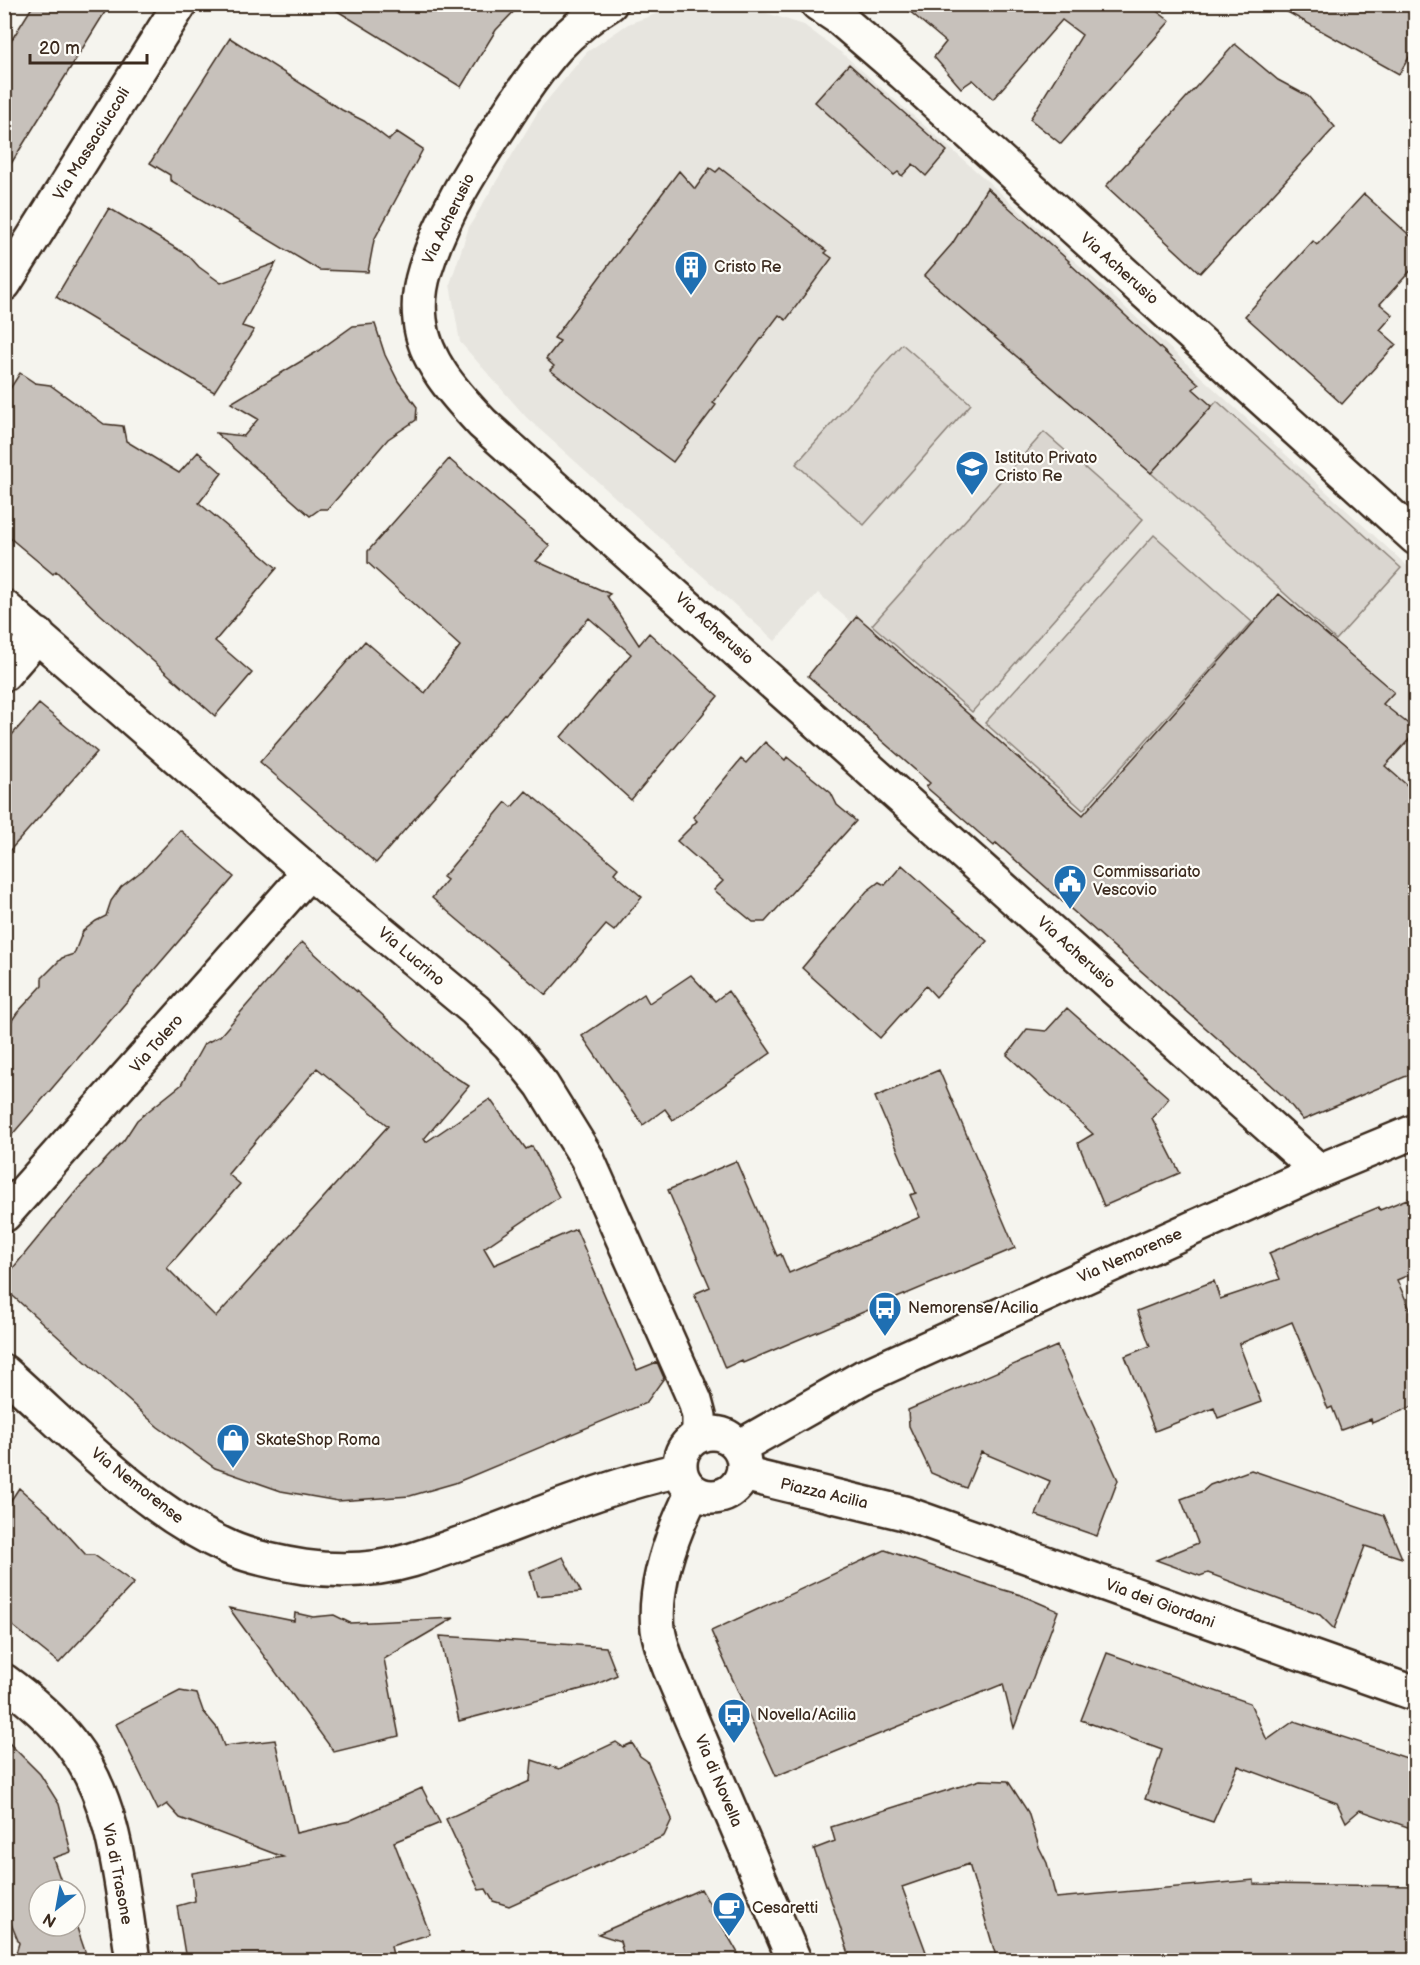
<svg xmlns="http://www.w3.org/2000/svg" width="1420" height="1965" font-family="'Balsamiq Sans',sans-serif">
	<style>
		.built { fill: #e7e5df }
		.green { fill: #dad6d0; stroke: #8a8077; stroke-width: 1.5 }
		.building { fill: #c7c1bb; stroke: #3b2a1e; stroke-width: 1.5; fill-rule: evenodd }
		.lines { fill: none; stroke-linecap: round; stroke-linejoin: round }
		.minor-casing { stroke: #3b2a1e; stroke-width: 38 }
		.tertiary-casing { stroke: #3b2a1e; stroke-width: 38 }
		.minor { stroke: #fdfcf7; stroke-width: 33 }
		.tertiary { stroke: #fdfcf7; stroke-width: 33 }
		.labels { text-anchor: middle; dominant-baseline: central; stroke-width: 4.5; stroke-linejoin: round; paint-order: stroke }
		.street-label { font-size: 16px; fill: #3b2a1e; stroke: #fdfcf7 }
		.poi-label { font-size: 16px; fill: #3b2a1e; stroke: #fdfcf7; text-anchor: start }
	</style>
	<rect width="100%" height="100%" fill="#f5f4ee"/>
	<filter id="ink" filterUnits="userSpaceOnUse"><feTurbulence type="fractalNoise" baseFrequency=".0167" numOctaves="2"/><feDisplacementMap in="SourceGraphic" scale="12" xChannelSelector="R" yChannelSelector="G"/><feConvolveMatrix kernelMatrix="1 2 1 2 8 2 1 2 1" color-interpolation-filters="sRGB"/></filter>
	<g filter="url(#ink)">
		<path class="built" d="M715,6L757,10L804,25L843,54L984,178L1415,573V1006L1270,989L818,593L775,641L527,418L460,342L450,284L469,227L539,110L587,52L628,24L675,7Z"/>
		<path class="green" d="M902,344L971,404L864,525L796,464Z
			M1217,401L1401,568L1336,640L1151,473Z
			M1044,432L1143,519L972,712L872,625Z
			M1154,535L1252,622L1083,810L985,723Z"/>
		<path class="building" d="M34,4H110L4,175V52Z
			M326,4H521L496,30L461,87Z
			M901,4H1147L1170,21L1061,144L1030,119L1082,35L1062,20L993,99L973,80L961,88L934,57L946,42Z
			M1273,4H1416V46L1399,74Z
			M230,38L342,110L364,121L389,140L397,132L423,149L374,240L368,272L319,270L170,180V175L150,163Z
			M1235,44L1278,80L1308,96L1335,127L1200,273L1106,186Z
			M849,64L947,151L926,176L913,164L902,176L898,172L894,175L815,102Z
			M710,168L716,172L720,168L827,251L825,253L832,258L786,320L779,315L713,403L716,405L673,462L550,370L554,366L546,359L560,341L554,338L679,171L695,189Z
			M987,188L1069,261L1068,262L1199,384L1193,389L1212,406L1151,473L924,276L952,244Z
			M1364,194L1416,241V265L1380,304L1393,315L1380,330L1396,344L1342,404L1245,316L1313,241L1317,245Z
			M109,208L189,256L199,267L221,283L276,263L242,326L254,330L214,392L56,297Z
			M375,324L385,355L398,381L417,407L416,420L388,439L328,509H320L310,516L216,433L244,436L258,419L231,403L315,353L353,326Z
			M20,373L35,383L50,385L104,424L123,426L126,441L179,473L198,452L222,473L199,503L277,568L215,641L252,673L215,716L100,614L56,571L53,574L4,533V398Z
			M449,459L550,546L536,561L610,594L607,596L639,645L649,633L718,696L631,800L561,737L631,654L589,618L376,863L260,762L365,641L425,693L460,646L368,563V551Z
			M1279,594L1394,692L1383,704L1416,730V732L1385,766L1416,793V1072L1303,1120L1284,1097L996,843L994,846L926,787L930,783L808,676L857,616L1083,815Z
			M39,704L97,752L4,857V744Z
			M765,742L785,760L787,757L831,793L837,805L856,821L765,922H753L714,890L723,881L677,841L697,821L693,817L741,759L746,763Z
			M526,791L618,868L614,873L642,897L614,931L606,925L546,995L432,898L447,880L443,877L506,802L512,807Z
			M180,830L234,877L4,1144V1032L17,1013L42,986V978L62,958L74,954L83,931L96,921L106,916L111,901L121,887L143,870Z
			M902,865L987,941L936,997L926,986L880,1038L802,968L867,891L879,882L885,885Z
			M302,942L441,1068L469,1086L424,1139L426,1142L490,1099L526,1149L532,1146L559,1197L484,1248L494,1265L576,1229L637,1370L657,1362L664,1378L646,1403L455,1483L410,1496L338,1501L281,1491L215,1468L158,1427L4,1288V1279L77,1190L124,1140L137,1120L181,1085L204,1044L220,1036ZM317,1068L388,1126L216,1317L167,1268L240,1184L228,1174Z
			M691,975L715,1001L728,991L771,1053L673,1120L665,1109L643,1125L582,1036L644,994L649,1003Z
			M1067,1008L1169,1098L1152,1118L1180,1173L1104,1206L1078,1143L1093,1134L1007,1055L1027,1029L1046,1031Z
			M939,1070L1015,1248L743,1363L742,1360L725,1368L694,1294L710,1287L668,1190L736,1161L777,1256L781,1254L789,1273L920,1217L910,1195L916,1193L875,1097Z
			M1407,1199L1416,1220V1272L1397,1280L1416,1323V1405L1372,1423L1371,1419L1341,1430L1332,1407L1328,1409L1292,1322L1239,1344L1261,1402L1218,1418L1214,1408L1155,1431L1125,1356L1150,1346L1137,1311L1214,1281L1220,1299L1280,1279L1269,1253L1379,1207L1380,1210Z
			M1057,1346L1118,1480L1097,1536L1036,1515L1050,1481L981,1452L966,1488L931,1473L909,1426L908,1410Z
			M1251,1470L1384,1515L1402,1558L1365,1546L1334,1629L1320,1615L1208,1573L1200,1576L1156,1560L1198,1543L1181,1499L1203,1491L1210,1485Z
			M19,1488L50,1515L86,1555H94L134,1583L59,1663L4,1619V1511Z
			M885,1550L997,1588L1021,1595L1058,1611L1014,1728L1003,1684L776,1776L711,1631Z
			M563,1557L581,1592L537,1596L530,1571Z
			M229,1608L294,1621L295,1613L313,1617L334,1615L350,1623L454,1618L384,1659L399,1736L334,1752Z
			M440,1636L606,1647L617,1675L593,1686L459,1721Z
			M1107,1653L1250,1703L1267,1740L1294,1721L1416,1761V1830L1360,1810L1346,1822L1337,1803L1238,1766L1213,1822L1145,1799L1162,1750L1081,1720Z
			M180,1691L197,1694L203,1711L217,1728L224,1746L275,1740L296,1833L349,1821L422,1788L440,1823L394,1842L430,1934L391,1946L394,1960H186L177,1906L195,1901L192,1873L283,1857L180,1818L167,1804L158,1810L116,1724Z
			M4,1738L40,1774L59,1804L71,1852L53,1858L64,1890H39V1926H75V1922L88,1960H14L19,1943L4,1907Z
			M616,1742L623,1747L632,1743L640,1756L647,1761L672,1819L664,1836L509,1906L493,1901L486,1889L479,1890L446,1819L530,1781L532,1760L559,1769Z
			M980,1780L1008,1781L1028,1812L1039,1847L1047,1863L1056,1898L1254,1880V1884L1416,1886V1960H997L969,1864L902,1887L929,1960H851L814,1849L835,1841L831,1827Z
			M701,1889L742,1960H625L620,1941L598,1934Z"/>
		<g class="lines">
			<defs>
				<path id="minor" d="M610,4C590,16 573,30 557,47C536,71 518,98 501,125C471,170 441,218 425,270C420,286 418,303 420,320C424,361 455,394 482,423L1319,1171
					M818,4L839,18L903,73L1416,538
					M4,284L180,4
					M4,607L309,872L475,1010L509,1044L542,1085L587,1158L695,1401L699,1416V1435
					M4,674L38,635
					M4,1215L309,872
					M743,1474L904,1513L1416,1694
					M693,1492C673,1532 653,1584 658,1629C660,1643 665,1656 670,1669L794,1960
					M4,1681C29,1699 52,1719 71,1743C118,1804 121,1888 133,1960"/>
				<path id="tertiary" d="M4,1372C74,1434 144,1510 230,1548C253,1558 279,1563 304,1567C340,1572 378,1570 412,1560C502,1532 587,1490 680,1470
					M680 1465a32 32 0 1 1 64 0a32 32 0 1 1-64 0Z
					M739,1447L863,1377L1319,1171L1416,1131"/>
			</defs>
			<use href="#minor" class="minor-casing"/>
			<use href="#tertiary" class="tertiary-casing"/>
			<use href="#minor" class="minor"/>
			<use href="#tertiary" class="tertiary"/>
		</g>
	</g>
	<defs>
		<symbol id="building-pin" viewBox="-11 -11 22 30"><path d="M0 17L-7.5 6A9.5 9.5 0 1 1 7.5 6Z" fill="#1f6fb2" stroke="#fdfcf7"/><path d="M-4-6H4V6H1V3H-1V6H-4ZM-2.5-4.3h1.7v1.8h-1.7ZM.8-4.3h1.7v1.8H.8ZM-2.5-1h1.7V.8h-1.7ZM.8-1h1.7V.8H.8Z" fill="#fff"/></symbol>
		<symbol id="school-pin" viewBox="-11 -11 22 30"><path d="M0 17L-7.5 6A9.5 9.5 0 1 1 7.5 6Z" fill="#1f6fb2" stroke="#fdfcf7"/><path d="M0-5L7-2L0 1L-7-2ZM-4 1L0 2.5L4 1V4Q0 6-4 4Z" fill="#fff"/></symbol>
		<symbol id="civic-pin" viewBox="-11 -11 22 30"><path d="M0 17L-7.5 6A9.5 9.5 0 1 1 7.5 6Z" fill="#1f6fb2" stroke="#fdfcf7"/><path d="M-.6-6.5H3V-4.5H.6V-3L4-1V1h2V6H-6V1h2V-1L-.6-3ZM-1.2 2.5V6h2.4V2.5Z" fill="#fff"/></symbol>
		<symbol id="bus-pin" viewBox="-11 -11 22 30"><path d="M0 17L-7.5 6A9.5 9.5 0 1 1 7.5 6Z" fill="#1f6fb2" stroke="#fdfcf7"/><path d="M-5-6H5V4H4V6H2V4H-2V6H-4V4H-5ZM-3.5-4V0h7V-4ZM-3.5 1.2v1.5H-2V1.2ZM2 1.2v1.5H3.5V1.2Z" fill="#fff"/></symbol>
		<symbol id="shop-pin" viewBox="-11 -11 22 30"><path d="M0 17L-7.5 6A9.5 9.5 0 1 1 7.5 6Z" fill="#1f6fb2" stroke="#fdfcf7"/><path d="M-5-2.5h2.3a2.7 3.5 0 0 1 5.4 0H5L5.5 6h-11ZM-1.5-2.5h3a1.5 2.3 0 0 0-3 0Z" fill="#fff"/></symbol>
		<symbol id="cafe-pin" viewBox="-11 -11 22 30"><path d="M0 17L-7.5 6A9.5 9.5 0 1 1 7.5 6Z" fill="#1f6fb2" stroke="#fdfcf7"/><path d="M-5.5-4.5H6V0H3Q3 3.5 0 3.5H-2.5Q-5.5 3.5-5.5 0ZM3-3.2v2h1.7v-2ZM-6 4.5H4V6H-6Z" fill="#fff"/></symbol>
	</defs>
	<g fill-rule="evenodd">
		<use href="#building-pin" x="672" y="248" width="38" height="52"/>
		<use href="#school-pin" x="953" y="448" width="38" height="52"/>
		<use href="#civic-pin" x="1051" y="862" width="38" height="52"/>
		<use href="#bus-pin" x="866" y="1289" width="38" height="52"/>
		<use href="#shop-pin" x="214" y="1421" width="38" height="52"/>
		<use href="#bus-pin" x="715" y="1696" width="38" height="52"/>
		<use href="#cafe-pin" x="710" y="1889" width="38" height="52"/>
	</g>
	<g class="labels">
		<g class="street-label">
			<text transform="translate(92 144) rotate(-58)">Via Massaciuccoli</text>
			<text transform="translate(449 219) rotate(-64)">Via Acherusio</text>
			<text transform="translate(1119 269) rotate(42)">Via Acherusio</text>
			<text transform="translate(714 629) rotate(42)">Via Acherusio</text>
			<text transform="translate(1076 953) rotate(42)">Via Acherusio</text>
			<text transform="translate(411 957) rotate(40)">Via Lucrino</text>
			<text transform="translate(157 1044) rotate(-49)">Via Tolero</text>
			<text transform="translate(1130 1256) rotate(-24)">Via Nemorense</text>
			<text transform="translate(137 1486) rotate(38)">Via Nemorense</text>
			<text transform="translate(824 1494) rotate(13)">Piazza Acilia</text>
			<text transform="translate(1160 1604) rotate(20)">Via dei Giordani</text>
			<text transform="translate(718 1781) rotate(67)">Via di Novella</text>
			<text transform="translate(117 1874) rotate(79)">Via di Trasone</text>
		</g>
		<g class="poi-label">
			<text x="714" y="267">Cristo Re</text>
			<text x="995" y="458">Istituto Privato<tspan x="995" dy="18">Cristo Re</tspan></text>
			<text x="1093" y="872">Commissariato<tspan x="1093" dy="18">Vescovio</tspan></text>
			<text x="908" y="1308">Nemorense/Acilia</text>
			<text x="256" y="1440">SkateShop Roma</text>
			<text x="757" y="1715">Novella/Acilia</text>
			<text x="752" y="1908">Cesaretti</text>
		</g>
	</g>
	<rect width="1420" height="1965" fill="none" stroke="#fdfcf7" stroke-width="24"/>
	<rect x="12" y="12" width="1396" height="1941" fill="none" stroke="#3b2a1e" stroke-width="2" filter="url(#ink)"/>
	<g transform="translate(57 1908) rotate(211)"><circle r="28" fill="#fdfcf7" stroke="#afa8a0" stroke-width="1.5"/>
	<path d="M0-4.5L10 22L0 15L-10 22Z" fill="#1f6fb2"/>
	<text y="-9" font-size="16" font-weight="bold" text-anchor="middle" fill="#3b2a1e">N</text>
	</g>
	<path d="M30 54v9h117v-9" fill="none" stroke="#3b2a1e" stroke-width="3"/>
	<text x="39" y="54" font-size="18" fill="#3b2a1e" stroke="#fdfcf7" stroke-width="4.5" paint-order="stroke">20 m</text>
</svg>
